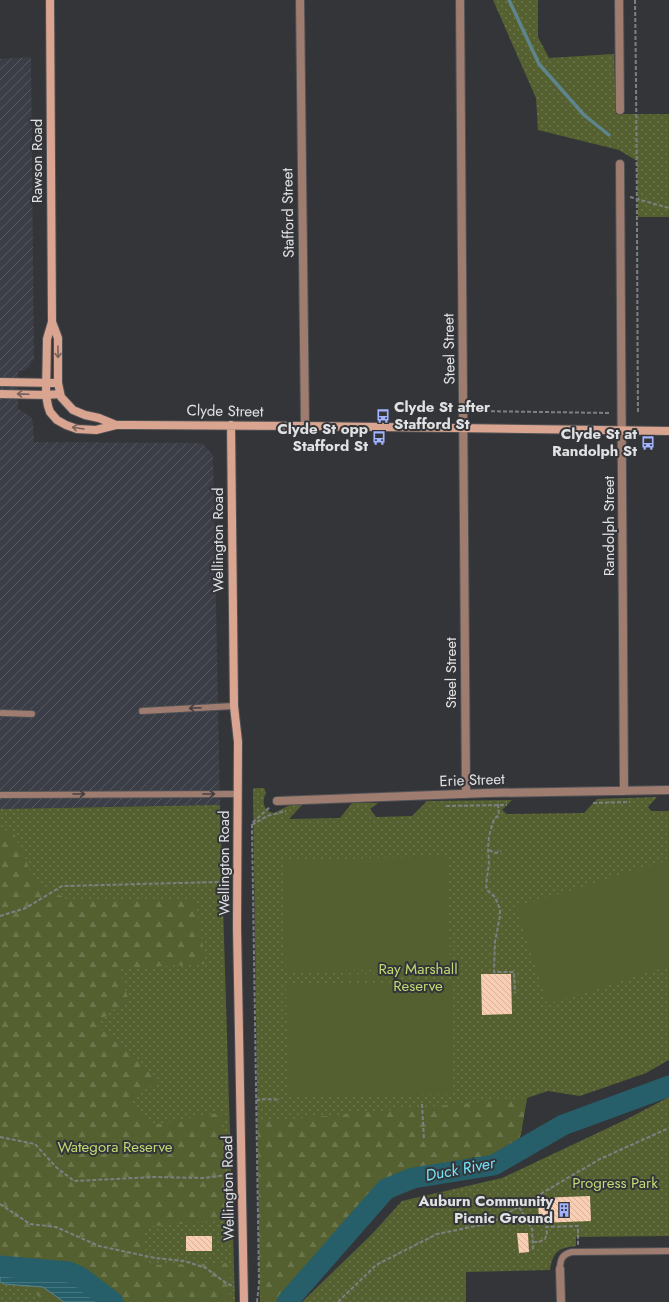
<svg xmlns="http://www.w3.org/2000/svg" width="669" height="1302" font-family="Jost,sans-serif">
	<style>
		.industrial { fill: url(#industrial-furrows) }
		.grass { fill: url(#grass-dots) }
		.forest { fill: url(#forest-firs) }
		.garden { fill: #54602f }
		.water { fill: url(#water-rules); stroke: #5e858e }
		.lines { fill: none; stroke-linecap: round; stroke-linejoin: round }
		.stream { stroke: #5e858e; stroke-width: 3.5 }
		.river { stroke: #265e69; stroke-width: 21 }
		.building { fill: url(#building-back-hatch) }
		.lane-casing { stroke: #505154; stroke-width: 8 }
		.street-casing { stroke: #505154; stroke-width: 10 }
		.secondary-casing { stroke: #505154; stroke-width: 10 }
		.path { stroke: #7e7f83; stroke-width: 2; stroke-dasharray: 4 2; stroke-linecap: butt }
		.lane { stroke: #9e7c70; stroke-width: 6 }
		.street { stroke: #9e7c70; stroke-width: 8 }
		.secondary { stroke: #d9a490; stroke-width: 8 }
		.oneway { stroke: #76615c }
		.oneway2 { stroke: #444041 }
		.labels { text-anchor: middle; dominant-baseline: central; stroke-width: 4; stroke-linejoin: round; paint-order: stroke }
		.street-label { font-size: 15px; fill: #e0e1e3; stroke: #343539 }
		.poi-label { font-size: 15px; font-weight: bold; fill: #e0e1e3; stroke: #343539; text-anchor: end }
		.park-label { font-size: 15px; fill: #c1da74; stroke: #343539 }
		.water-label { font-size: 16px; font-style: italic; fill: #73e1f7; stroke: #343539 }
	</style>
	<defs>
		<pattern id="industrial-furrows" width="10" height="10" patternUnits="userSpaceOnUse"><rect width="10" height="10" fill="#3b3e47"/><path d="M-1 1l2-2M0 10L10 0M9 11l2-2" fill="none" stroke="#575a61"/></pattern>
		<pattern id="grass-dots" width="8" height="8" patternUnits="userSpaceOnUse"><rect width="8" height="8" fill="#54602f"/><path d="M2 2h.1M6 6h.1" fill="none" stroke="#6c764d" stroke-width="1.8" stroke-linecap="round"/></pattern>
		<pattern id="forest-firs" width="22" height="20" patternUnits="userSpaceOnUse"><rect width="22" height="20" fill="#54602f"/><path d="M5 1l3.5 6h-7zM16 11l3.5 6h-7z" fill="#6c764d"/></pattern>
		<pattern id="water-rules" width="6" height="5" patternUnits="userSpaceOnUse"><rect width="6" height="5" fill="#265e69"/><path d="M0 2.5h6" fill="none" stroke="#45757e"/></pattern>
		<pattern id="building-back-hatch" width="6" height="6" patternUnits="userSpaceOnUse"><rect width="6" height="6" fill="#f9ceb3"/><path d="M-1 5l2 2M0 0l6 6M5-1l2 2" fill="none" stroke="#d5b29d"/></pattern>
	</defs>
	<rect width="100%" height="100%" fill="#343539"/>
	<path class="industrial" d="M31,57L34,359L29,367L22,371H18V409L31,417L33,423L34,442L202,443L213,455L220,805L0,809V59Z"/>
	<path class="grass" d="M493,0H538V37L549,58L614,54L616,114H669V217H638L637,161L619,150L538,130L536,98Z
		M255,788H264L266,793C261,802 264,811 274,813L292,804H303L289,819L340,818L352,803H378L370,809L376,817L412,816L427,801L512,800L502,810L507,814L584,813L597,799L657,797L648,807L651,811H669V1060L646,1073L580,1096L548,1091L527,1098L521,1133L516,1149C501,1155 489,1164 473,1157L386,1183L331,1247L279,1302H260L253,789Z
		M220,805L235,1302H170L0,1252V809Z
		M669,1097V1236L576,1237V1246C558,1248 553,1252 550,1270L466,1272V1302H302L372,1234L402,1201L502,1178L627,1119Z
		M0,1279L56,1284L81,1302H0Z"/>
	<path class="forest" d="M0,830L13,831L34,879L66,899H195L206,964L119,968L128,998L96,1024L159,1080L127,1102L153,1125L223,1112L226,1220L143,1227V1265L230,1263V1302H45L28,1287L0,1279Z
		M527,1098L521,1133L516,1149C501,1156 489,1164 473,1157L386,1183L278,1302H260L258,1122Z"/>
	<path class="garden" d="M448,857L450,968L286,972L283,860Z
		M669,860V966L547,1004L517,907Z
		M388,973V978L340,980V975Z
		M452,982L453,1094L288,1096L286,984Z"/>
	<path class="water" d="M0,1269L67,1275L77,1279L108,1302H64L43,1287L4,1284L0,1282Z"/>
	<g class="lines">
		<path class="stream" d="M509,0L539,64L584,115L609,135"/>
		<path class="river" d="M0,1266L69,1272L80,1277L113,1302
			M287,1302L386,1189L413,1178L494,1165L563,1125L669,1086"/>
	</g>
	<path class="building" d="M481,974H511L512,1014L482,1015Z
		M590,1196L591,1221L539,1223L538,1198Z
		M517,1233H528L529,1252L519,1253Z
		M186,1236H212V1251H186Z"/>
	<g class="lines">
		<defs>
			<path id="lane" d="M142,711L234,706
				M2,713L32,714
				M0,795L238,794
				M560,1269C560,1260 562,1254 572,1252L669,1251"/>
			<path id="street" d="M300,0L305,426
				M460,0L466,794
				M619,0L620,110
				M620,164L624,791
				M277,801L487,793L669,790
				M560,1269L561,1302"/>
			<path id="secondary" d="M50,0L52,322L47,339L46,395L48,406L50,412L57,420L66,425L77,429L96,430L116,425H130L305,426L669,431
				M52,322L58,338V383L61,397L73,410L85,415L99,418L116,425
				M0,382L58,383
				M0,394L46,395L60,394
				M231,425L234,706L238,742L237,927L244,1302"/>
		</defs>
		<use href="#lane" class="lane-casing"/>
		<use href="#street" class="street-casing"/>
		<use href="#secondary" class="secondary-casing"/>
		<path class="path" d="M635,0C637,138 637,276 638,414
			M630,197L669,208
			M473,411L610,413
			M593,803L630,802
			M498,804L499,815L494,819L489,836L488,849L489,863L486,886L488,891L495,897L500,909V916L495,942L494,972H514L515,993
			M446,806L507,805
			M252,825L267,816L286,811
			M489,850L496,853L501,851
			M0,916L26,908L62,886L221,882
			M256,1101C265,1097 271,1101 280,1099
			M422,1104L424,1140
			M0,1137L35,1144L56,1167L74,1181L154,1177L205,1178L233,1174
			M0,1204L30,1224L56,1227L99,1246L155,1258L184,1261L206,1268L223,1281L234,1287
			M519,1207L532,1229L533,1251
			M533,1242H539L545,1239L547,1234L546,1227L578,1226V1245
			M257,1302L259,1284L252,825V823L270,807
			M338,1302L376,1265L437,1234L491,1223L600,1159L669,1128"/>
		<use href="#lane" class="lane"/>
		<use href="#street" class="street"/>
		<use href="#secondary" class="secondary"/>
	</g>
	<defs><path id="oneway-shaft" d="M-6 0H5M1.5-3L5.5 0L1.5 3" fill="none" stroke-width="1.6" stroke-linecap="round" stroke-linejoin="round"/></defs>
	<g class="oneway">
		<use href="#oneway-shaft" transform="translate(58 352) rotate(89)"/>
		<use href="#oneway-shaft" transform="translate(23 394) rotate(-178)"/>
		<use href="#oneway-shaft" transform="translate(78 428) rotate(-171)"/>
	</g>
	<g class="oneway2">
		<use href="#oneway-shaft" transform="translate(195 708) rotate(177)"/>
		<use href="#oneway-shaft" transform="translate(79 794)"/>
		<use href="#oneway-shaft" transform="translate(209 794)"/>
	</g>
	<defs>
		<symbol id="bus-bare" viewBox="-9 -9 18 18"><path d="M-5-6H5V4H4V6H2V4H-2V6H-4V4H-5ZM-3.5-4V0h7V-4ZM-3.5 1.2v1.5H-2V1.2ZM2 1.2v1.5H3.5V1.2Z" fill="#a1b3fd" stroke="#343539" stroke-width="2.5" paint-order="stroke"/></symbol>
		<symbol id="building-bare" viewBox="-9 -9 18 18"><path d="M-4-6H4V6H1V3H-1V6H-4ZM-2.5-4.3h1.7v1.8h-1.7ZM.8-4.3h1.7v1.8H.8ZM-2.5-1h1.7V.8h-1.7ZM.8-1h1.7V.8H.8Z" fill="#a1b3fd" stroke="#343539" stroke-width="2.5" paint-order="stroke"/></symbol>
	</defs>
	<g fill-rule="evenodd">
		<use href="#bus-bare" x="373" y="406" width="20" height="20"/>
		<use href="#bus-bare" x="369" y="428" width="20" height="20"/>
		<use href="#bus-bare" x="638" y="433" width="20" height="20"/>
		<use href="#building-bare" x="554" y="1200" width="20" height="20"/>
	</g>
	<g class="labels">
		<g class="street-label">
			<text transform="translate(37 161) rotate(-90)">Rawson Road</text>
			<text transform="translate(288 213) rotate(-91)">Stafford Street</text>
			<text transform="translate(449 349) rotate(-91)">Steel Street</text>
			<text transform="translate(225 411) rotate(1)">Clyde Street</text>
			<text transform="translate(609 526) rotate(-90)">Randolph Street</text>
			<text transform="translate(218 540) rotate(-90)">Wellington Road</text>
			<text transform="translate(451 673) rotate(-90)">Steel Street</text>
			<text transform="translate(472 780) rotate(-2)">Erie Street</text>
			<text transform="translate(224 863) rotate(-90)">Wellington Road</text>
			<text transform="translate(228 1188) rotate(-91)">Wellington Road</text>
		</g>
		<g class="poi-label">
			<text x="394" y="407" text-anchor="start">Clyde St after<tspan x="394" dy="17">Stafford St</tspan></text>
			<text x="368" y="429">Clyde St opp<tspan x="368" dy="17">Stafford St</tspan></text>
			<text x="637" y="434">Clyde St at<tspan x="637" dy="17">Randolph St</tspan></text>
			<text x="553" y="1201">Auburn Community<tspan x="553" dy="17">Picnic Ground</tspan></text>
		</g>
		<g class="park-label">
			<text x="418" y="969">Ray Marshall<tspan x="418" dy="17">Reserve</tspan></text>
			<text x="115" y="1147">Wategora Reserve</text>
			<text x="615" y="1183">Progress Park</text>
		</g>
		<g class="water-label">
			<text transform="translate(460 1169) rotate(-11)">Duck River</text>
		</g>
	</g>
</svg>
